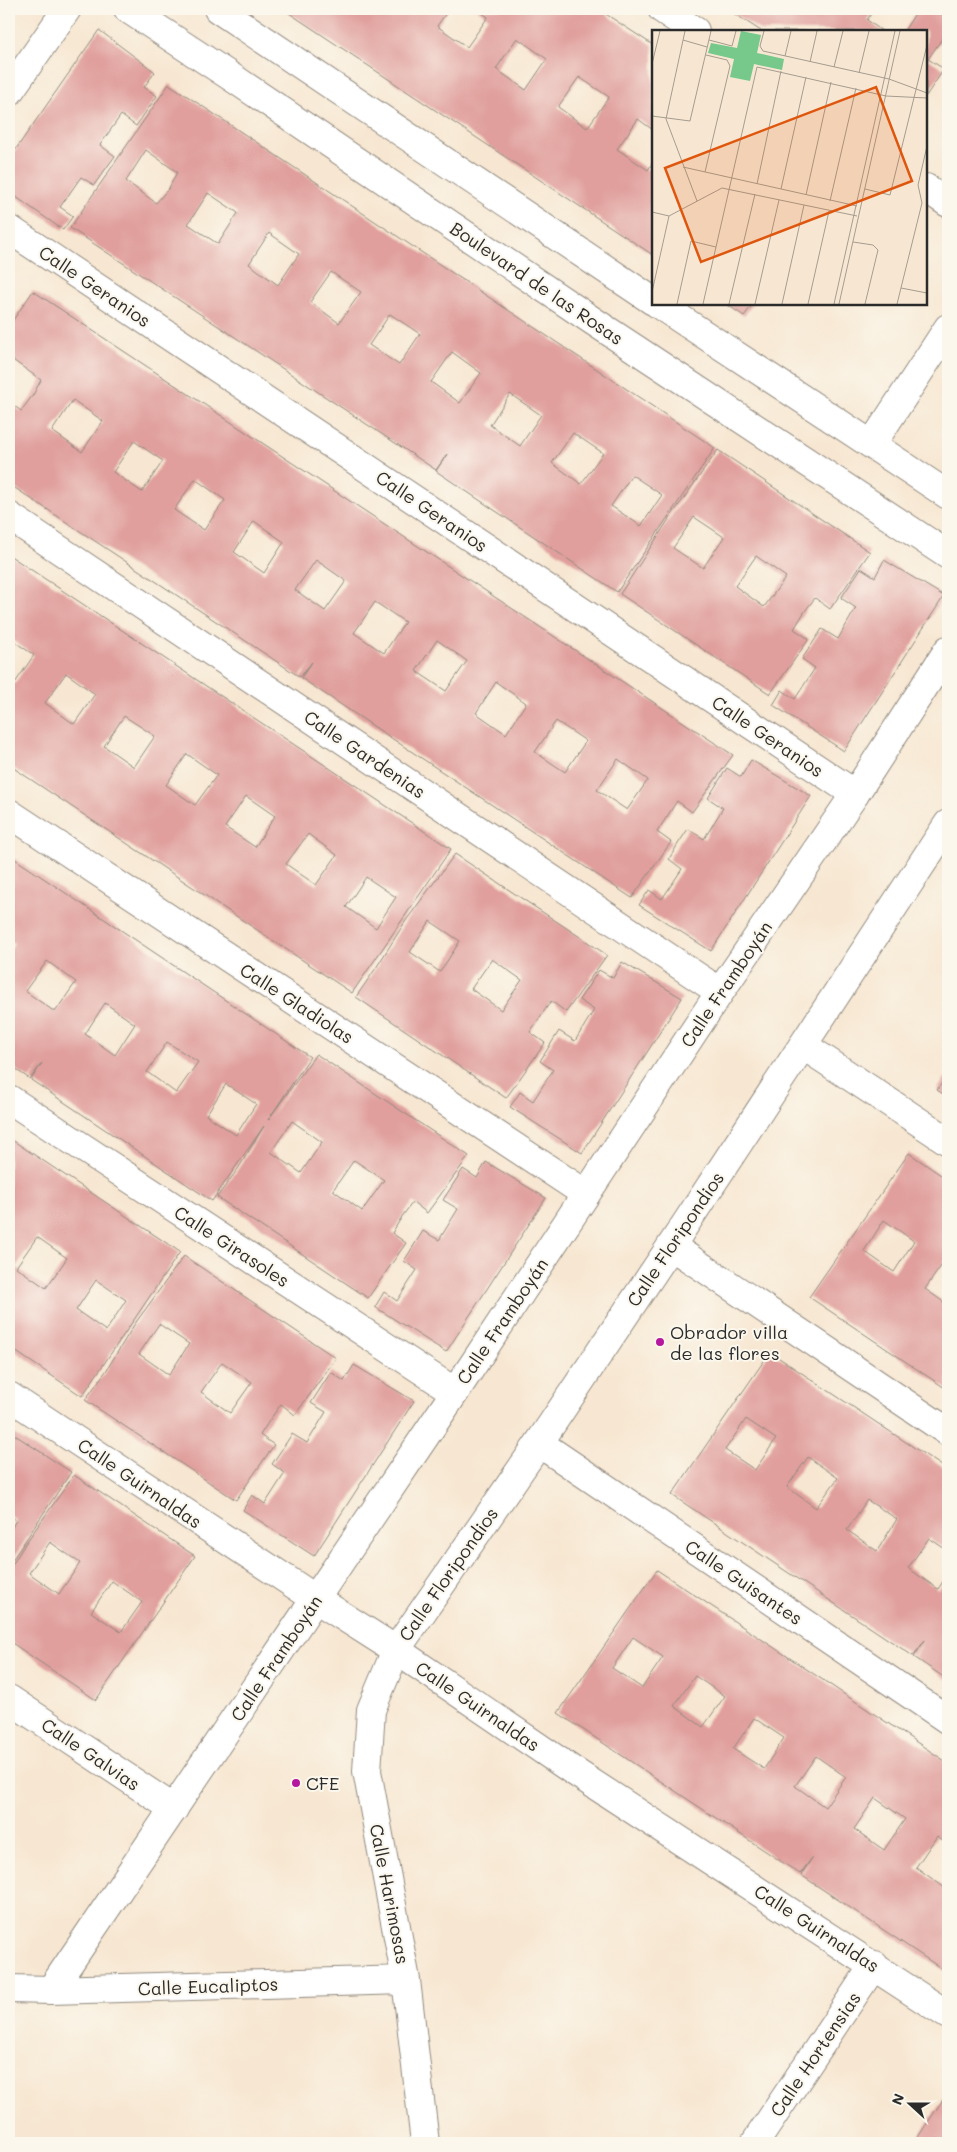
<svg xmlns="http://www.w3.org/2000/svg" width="957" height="2152" font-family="Mali,sans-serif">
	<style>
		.building { fill: #e09f9c; fill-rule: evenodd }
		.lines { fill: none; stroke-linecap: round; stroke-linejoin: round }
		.minor-casing { stroke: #91897e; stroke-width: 30 }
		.tertiary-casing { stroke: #91897e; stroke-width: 30 }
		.minor { stroke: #fff; stroke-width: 28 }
		.tertiary { stroke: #fff; stroke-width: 28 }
		.poi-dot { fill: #b5179e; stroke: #fbf7ec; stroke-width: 2 }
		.labels { text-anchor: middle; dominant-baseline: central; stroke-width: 4; stroke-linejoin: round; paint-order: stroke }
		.street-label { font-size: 18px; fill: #2b2b2b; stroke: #fbf7ec }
		.poi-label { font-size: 18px; fill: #2b2b2b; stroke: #fbf7ec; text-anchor: start }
		.inset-road { fill: none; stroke: #a59c8f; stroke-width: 1 }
		.view { fill: #df570e; fill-opacity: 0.15; stroke: #df570e; stroke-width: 2.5 }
		.inset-edge { fill: none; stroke: #2b2b2b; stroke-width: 2.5 }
	</style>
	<rect width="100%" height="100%" fill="#fbf7ec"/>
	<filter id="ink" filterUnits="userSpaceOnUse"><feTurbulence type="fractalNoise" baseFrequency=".02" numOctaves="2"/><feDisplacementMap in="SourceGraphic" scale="10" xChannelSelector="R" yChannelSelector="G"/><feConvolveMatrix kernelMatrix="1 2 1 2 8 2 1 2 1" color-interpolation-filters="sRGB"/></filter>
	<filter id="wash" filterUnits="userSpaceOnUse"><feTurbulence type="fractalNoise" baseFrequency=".0096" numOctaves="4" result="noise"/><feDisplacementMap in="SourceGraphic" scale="20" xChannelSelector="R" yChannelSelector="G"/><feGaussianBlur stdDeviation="1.12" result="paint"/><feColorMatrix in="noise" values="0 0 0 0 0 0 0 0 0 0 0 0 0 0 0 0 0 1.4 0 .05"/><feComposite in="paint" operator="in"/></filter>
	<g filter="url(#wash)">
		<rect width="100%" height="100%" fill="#f7e7d2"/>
		<g id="blocks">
			<path class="building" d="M283,9H449L437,26L467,47L488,17L476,9H598L653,45V130L638,119L617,149L648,170L653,162V255ZM517,38L547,59L526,90L496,69ZM579,77L609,97L587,128L558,107Z
				M727,9H874L867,20L882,31H761Z
				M918,9H948V30L928,59L944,69L926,96V31H904Z
				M99,30L155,72L144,87L157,96L136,126L121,115L100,145L115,156L94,185L81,177L60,207L73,216L63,230L9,192V159Z
				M169,84L715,448L617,592L436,471L447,454L436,470L70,228ZM146,150L177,172L169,188L156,203L126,181ZM208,193L238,213L218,244L188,224ZM269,233L299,254L278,285L249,264ZM331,272L361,292L339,323L310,302ZM390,314L420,334L399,365L369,345ZM452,352L481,373L460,403L431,382ZM510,394L541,415L520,446L490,425ZM573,433L603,453L581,484L552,463ZM632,475L662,495L641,526L611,506Z
				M33,291L733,755L692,812L677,801L668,815L657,832L671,842L632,898L301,678L312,662L300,677L9,484V402L21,411L33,395L41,380L10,358L9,360V326ZM73,400L103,421L82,452L52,431ZM134,441L163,461L142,492L113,472ZM195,479L225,500L204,530L174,510ZM254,521L284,542L264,573L234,552ZM316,560L346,581L325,611L295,590ZM375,602L405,622L384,653L354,633ZM437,640L467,661L446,691L416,671ZM496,682L526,703L506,734L476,713ZM556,721L586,741L565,772L535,752ZM618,759L648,780L627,810L597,790Z
				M726,304H753L744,316Z
				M718,450L870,552L830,609L815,598L805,611L794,629L809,639L770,694L620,594L669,519ZM694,517L724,537L703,568L673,548ZM756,556L786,577L764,607L735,586Z
				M9,555L451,849L352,993L9,765V683L13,686L34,655L9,638ZM66,673L95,694L74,724L45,703ZM124,716L155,736L134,767L104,746ZM187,754L217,775L195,805L166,785ZM246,796L275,816L255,847L225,827ZM308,834L337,855L316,885L286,864ZM366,877L396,897L376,928L346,907Z
				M884,560L944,596L844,751L773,705L782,690L795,699L815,668L802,659L822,629L838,639L856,608L841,598L861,568L875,577Z
				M751,760L811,796L711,951L639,905L649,890L662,899L682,869L669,859L678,844L688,829L704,839L723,808L708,798L727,768L741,777Z
				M455,854L607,955L566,1012L551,1001L530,1032L545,1043L506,1098L356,997L376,968L405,922ZM430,921L460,941L440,972L410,952ZM492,959L522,980L501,1010L471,989Z
				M9,855L310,1057L268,1120L316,1054L469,1156L427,1213L413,1202L403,1215L392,1233L406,1243L368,1298L217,1197L238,1169L264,1126L212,1201L31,1080L42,1063L30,1079L9,1065V953L14,943L9,940ZM47,961L76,982L55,1012L25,991ZM105,1003L135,1024L115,1055L85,1034ZM167,1042L198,1062L176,1093L147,1072ZM226,1084L256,1104L236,1135L206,1115ZM292,1121L322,1142L301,1173L271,1152ZM354,1160L384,1180L362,1211L333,1190Z
				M622,962L682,998L582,1153L510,1107L520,1092L533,1101L553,1070L540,1061L559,1031L575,1041L594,1010L579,1000L599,970L613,978Z
				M948,1074V1097L937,1090Z
				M9,1138L180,1252L82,1396L9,1347ZM37,1237L67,1258L46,1288L16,1267ZM96,1280L126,1300L106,1331L76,1310Z
				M909,1153L948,1180V1260L946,1259L925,1289L948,1305V1390L809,1297ZM884,1220L914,1241L894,1272L864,1251Z
				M486,1162L546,1198L446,1352L375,1307L384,1292L397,1301L417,1270L404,1261L423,1231L439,1240L458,1209L443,1200L463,1169L477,1178Z
				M184,1256L336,1358L295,1415L281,1404L271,1418L260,1435L274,1445L236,1500L85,1400L106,1371L134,1325ZM159,1324L189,1344L169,1375L139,1354ZM222,1362L252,1382L230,1413L201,1392Z
				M770,1352L948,1470V1551L929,1538L908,1568L938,1589L948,1574V1680L914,1657L925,1640L913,1656L672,1495ZM746,1419L776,1439L755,1470L725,1450ZM808,1457L838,1478L816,1508L787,1487ZM867,1500L897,1519L877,1551L847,1530Z
				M354,1365L414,1401L314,1556L243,1510L252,1495L265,1504L285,1473L272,1464L292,1434L307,1443L326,1412L311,1403L331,1372L344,1381Z
				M9,1431L71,1472L9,1565V1533L16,1520L9,1515Z
				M74,1475L195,1556L96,1700L9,1641V1570L25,1544ZM50,1542L80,1563L59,1594L29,1573ZM112,1581L142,1602L121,1632L91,1612Z
				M657,1570L948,1763V1844L937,1836L916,1867L945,1888L948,1884V1973L801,1875L812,1858L800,1874L558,1713ZM633,1637L663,1657L642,1688L612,1668ZM695,1676L725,1696L703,1727L674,1706ZM754,1718L784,1738L764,1769L733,1749ZM816,1756L846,1777L825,1807L795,1786ZM875,1798L905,1819L884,1850L854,1829Z
				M948,2092V2143H944L938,2138L935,2143H914Z"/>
		</g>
	</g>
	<g filter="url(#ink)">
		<use href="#blocks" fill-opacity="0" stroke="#91897e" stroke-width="1"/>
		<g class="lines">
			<defs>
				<path id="minor" d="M662,9L695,31
					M9,92L67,9
					M926,188L948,203
					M9,229L855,794
					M872,444L948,328
					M9,516L720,992
					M9,813L586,1194
					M804,1046L948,1141
					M9,1099L455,1392
					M671,1246L948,1432
					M9,1396L316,1599L396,1650L572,1770L948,2015
					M539,1443L948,1720
					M9,1699L174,1809
					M755,2143L874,1965"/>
				<path id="tertiary" d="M128,9L236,80L593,321L948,555
					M218,9L653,301
					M658,304L948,495
					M9,1989L51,1990L406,1980
					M51,1990L455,1392L720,992L855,794L948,650
					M425,2143L406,1980L367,1771L371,1710L396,1650L539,1443L671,1246L948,824"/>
			</defs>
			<use href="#minor" class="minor-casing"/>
			<use href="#tertiary" class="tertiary-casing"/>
			<use href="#minor" class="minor"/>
			<use href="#tertiary" class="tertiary"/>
		</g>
	</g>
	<g class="poi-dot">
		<circle cx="660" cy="1342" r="5"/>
		<circle cx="296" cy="1783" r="5"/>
	</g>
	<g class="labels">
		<g class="street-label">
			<text transform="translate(537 283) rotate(34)">Boulevard de las Rosas</text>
			<text transform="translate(95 286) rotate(34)">Calle Geranios</text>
			<text transform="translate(432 511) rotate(34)">Calle Geranios</text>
			<text transform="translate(768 736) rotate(34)">Calle Geranios</text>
			<text transform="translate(365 754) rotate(34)">Calle Gardenias</text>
			<text transform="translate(726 984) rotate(-56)">Calle Framboyán</text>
			<text transform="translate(297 1003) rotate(33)">Calle Gladiolas</text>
			<text transform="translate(675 1239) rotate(-56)">Calle Floripondios</text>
			<text transform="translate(232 1246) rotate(33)">Calle Girasoles</text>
			<text transform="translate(502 1321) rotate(-56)">Calle Framboyán</text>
			<text transform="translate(140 1483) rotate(34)">Calle Guirnaldas</text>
			<text transform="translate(448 1574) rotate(-55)">Calle Floripondios</text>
			<text transform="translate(744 1582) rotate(34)">Calle Guisantes</text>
			<text transform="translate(276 1658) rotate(-56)">Calle Framboyán</text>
			<text transform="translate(478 1706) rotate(34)">Calle Guirnaldas</text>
			<text transform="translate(91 1754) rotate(34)">Calle Galvias</text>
			<text transform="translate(390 1894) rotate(79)">Calle Harimosas</text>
			<text transform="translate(817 1928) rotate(33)">Calle Guirnaldas</text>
			<text transform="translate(208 1986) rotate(-2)">Calle Eucaliptos</text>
			<text transform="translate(815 2054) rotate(-56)">Calle Hortensias</text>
		</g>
		<g class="poi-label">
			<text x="670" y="1332">Obrador villa<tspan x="670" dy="21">de las flores</tspan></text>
			<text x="306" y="1783">CFE</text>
		</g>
	</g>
	<g transform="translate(652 30)">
		<rect width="275" height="275" fill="#f7e7d2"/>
		<path d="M89,1L109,5L105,23L132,29L130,40L102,34L98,51L78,47L82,29L56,23L59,13L85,18Z" fill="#76c98b"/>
		<path class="inset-road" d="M112,1L108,16L111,21L237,49L275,63M31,10L55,17M57,10L80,16L84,1M133,26L139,1M158,32L165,1M0,34L8,1M182,37L191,1M207,43L217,1M0,86L38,91L59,1M14,89L33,1M14,89L45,171M31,137L205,176M53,142L78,36L75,30L54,25M105,154L129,41M129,159L154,47M213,159L238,165L275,15M154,165L179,52M178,171L204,58M0,182L17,186L70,158L205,186M201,212L221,215L226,220L213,274M249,258L275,263M0,262L17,186M25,274L39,211L64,217M51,274L105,37L234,66L275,68M77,274L103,164M103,274L127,170M130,274L152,175M156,274L177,181M182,274L243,1M187,274L248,1M245,274L270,173L266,155L275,116"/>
		<path class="view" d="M224,57L260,151L49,232L13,138Z"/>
		<rect width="275" height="275" class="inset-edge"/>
	</g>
	<rect width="957" height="2152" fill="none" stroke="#fbf7ec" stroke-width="30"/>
	<g transform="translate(910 2104) rotate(291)" stroke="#fbf7ec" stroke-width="4" paint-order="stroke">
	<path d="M0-4L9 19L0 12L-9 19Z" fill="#2b2b2b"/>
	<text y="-8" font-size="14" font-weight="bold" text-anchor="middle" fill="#2b2b2b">N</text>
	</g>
</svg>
